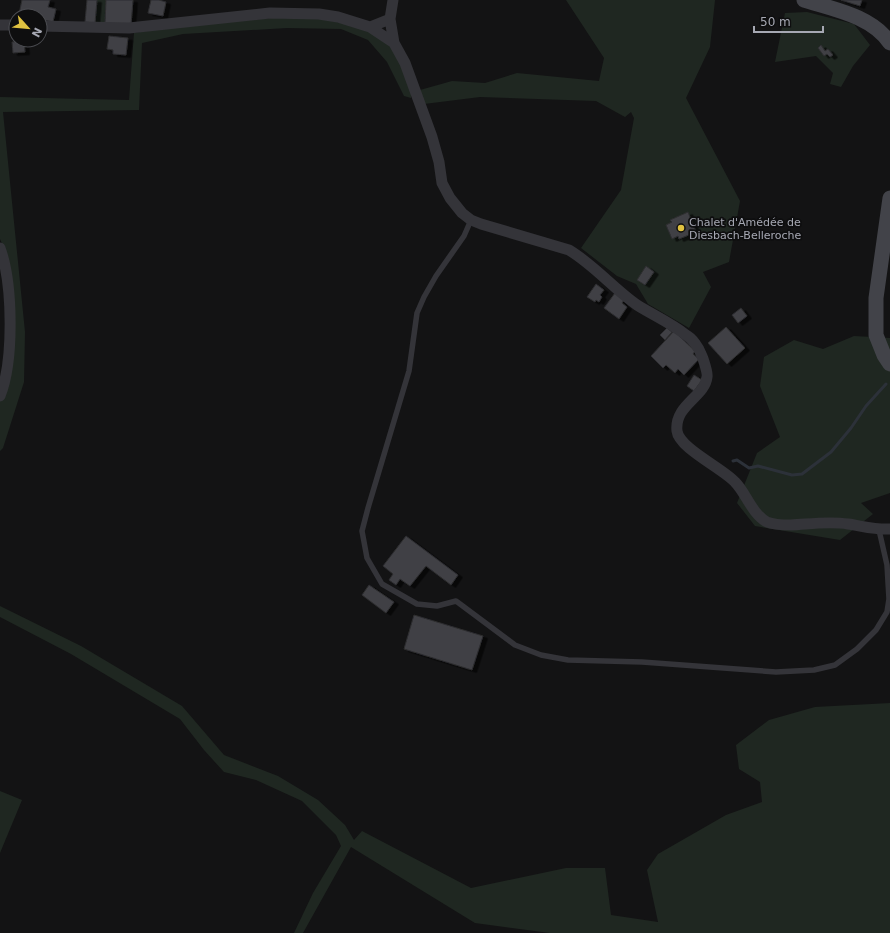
<svg xmlns="http://www.w3.org/2000/svg" width="890" height="933" font-family="'DejaVu Sans',sans-serif">
	<style>
		.green { fill: #1f2721 }
		.lines { fill: none; stroke-linecap: round; stroke-linejoin: round }
		.stream { stroke: #2c3139; stroke-width: 3 }
		.building { fill: #404044; stroke: #2d2d30; filter: url(#shadow) }
		.service { stroke: #343439; stroke-width: 5.5 }
		.minor { stroke: #343439; stroke-width: 11 }
		.secondary { stroke: #424349; stroke-width: 15 }
		.poi-dot { fill: #dfc140; stroke: #0e0e0f; stroke-width: 1.5 }
		.labels { text-anchor: middle; dominant-baseline: central; stroke-width: 3.5; stroke-linejoin: round; paint-order: stroke }
		.poi-label { font-size: 11px; fill: #a6a8b3; stroke: #0e0e0f; text-anchor: start }
	</style>
	<defs>
		<filter id="shadow"><feDropShadow dx="4.5" dy="2.5" stdDeviation="0" flood-color="#0009"/></filter>
	</defs>
	<rect width="100%" height="100%" fill="#131314"/>
	<path class="green" d="M97,0H106L105,23H95Z
		M566,0H715L710,47L686,98L740,201L729,262L703,272L711,287L689,328L648,304L636,284L617,276L581,248L621,190L634,118L631,112L625,117L596,101L480,97L424,104L420,90L452,81L485,83L517,73L599,81L604,58Z
		M807,12L854,24L870,45L853,66L841,87L830,84L833,73L816,56L775,62L785,13Z
		M287,17L318,18L359,27L376,35L391,47L402,65L411,90V98L404,96L387,62L368,40L341,29L287,28L183,34L142,43L139,110L3,112L25,332L24,382L3,448L0,451V396L15,330L13,284L6,253L0,239V97L129,100L134,33L183,25Z
		M854,336L890,338V493L861,503L873,514L840,540L755,526L737,503L757,453L780,437L760,386L764,357L794,340L823,349Z
		M0,606L81,646L182,706L224,755L278,776L318,800L345,825L354,840L362,831L471,888L566,868H605L611,915L658,922L647,870L658,854L726,815L762,802L760,782L739,769L736,745L769,720L815,707L890,703V933H550L475,923L351,847L303,933H294L313,893L341,846L336,835L302,801L256,780L224,772L204,750L180,719L71,654L0,617Z
		M0,791L22,800L0,853Z"/>
	<g class="lines">
		<path class="stream" d="M733,461L737,460L749,468L758,466L792,475L802,474L831,452L851,428L866,406L886,384"/>
	</g>
	<path class="building" d="M22,0H50L48,7L56,9L53,22L40,19V16H27L19,14Z
		M87,0H97L95,23L85,22Z
		M106,0H133L131,25L105,23Z
		M151,0H159L166,2L163,16L148,13Z
		M841,0H862L860,6Z
		M109,36L128,38L126,55L113,54V50L107,49Z
		M24,41L25,52L13,53L12,42Z
		M821,45L825,51L828,49L833,55L830,57L827,54L824,56L818,48Z
		M688,212L696,232L679,239L678,236L672,239L666,225L672,222L670,220Z
		M646,266L654,272L645,285L637,280Z
		M596,284L604,290L600,295L602,297L599,302L596,300L595,302L587,297Z
		M615,293L624,300L622,303L627,307L619,319L604,308Z
		M741,308L747,316L738,323L732,315Z
		M726,327L745,348L727,364L708,343Z
		M667,328L672,332L665,340L660,335Z
		M674,331L695,351L693,354L699,359L684,375L678,369L675,373L666,365L663,368L651,356Z
		M694,375L702,380L694,391L687,386Z
		M406,536L458,575L451,585L426,566L410,586L400,579L396,585L389,580L393,574L383,566Z
		M369,585L394,602L386,613L362,595Z
		M414,615L483,636L472,670L404,649Z"/>
	<g class="lines">
		<path class="service" d="M471,220L464,236L436,276L424,297L417,313L409,371L368,508L362,531L367,558L382,584L417,604L437,606L456,601L515,645L541,655L568,660L642,662L776,672L814,670L835,665L857,649L876,630L887,612L889,599L887,565L879,530"/>
		<path class="minor" d="M393,0L390,19L394,43L405,63L432,137L439,162L442,183L450,198L462,213L471,220L481,224L569,250C594,265 613,288 637,305C653,315 671,323 686,335C692,338 699,348 701,354C703,358 708,373 707,377C705,397 674,405 677,431C679,448 722,468 735,482C746,493 752,514 767,522C774,525 783,525 791,525C810,524 829,521 848,524C862,526 876,530 890,529
			M0,25H16
			M40,26L129,28L270,13L319,14L338,17L370,27L390,19
			M370,27L394,43
			M0,248C13,284 14,361 0,396"/>
		<path class="secondary" d="M804,0C833,9 872,16 890,43
			M890,198L876,298V335L884,355L890,364"/>
	</g>
	<circle class="poi-dot" cx="681" cy="228" r="4"/>
	<g class="labels">
		<g class="poi-label">
			<text x="689" y="222">Chalet d'Amédée de<tspan x="689" dy="13">Diesbach-Belleroche</tspan></text>
		</g>
	</g>
	<g transform="translate(28 28) rotate(117)"><circle r="19" fill="#0e0e0f" stroke="#4b4c51"/>
	<path d="M0-3L7 15L0 10L-7 15Z" fill="#dfc140"/>
	<text y="-6" font-size="11" font-weight="bold" text-anchor="middle" fill="#a6a8b3">N</text>
	</g>
	<path d="M754 26v6h69v-6" fill="none" stroke="#a6a8b3" stroke-width="2"/>
	<text x="760" y="26" font-size="12" fill="#a6a8b3" stroke="#0e0e0f" stroke-width="3" paint-order="stroke">50 m</text>
</svg>
